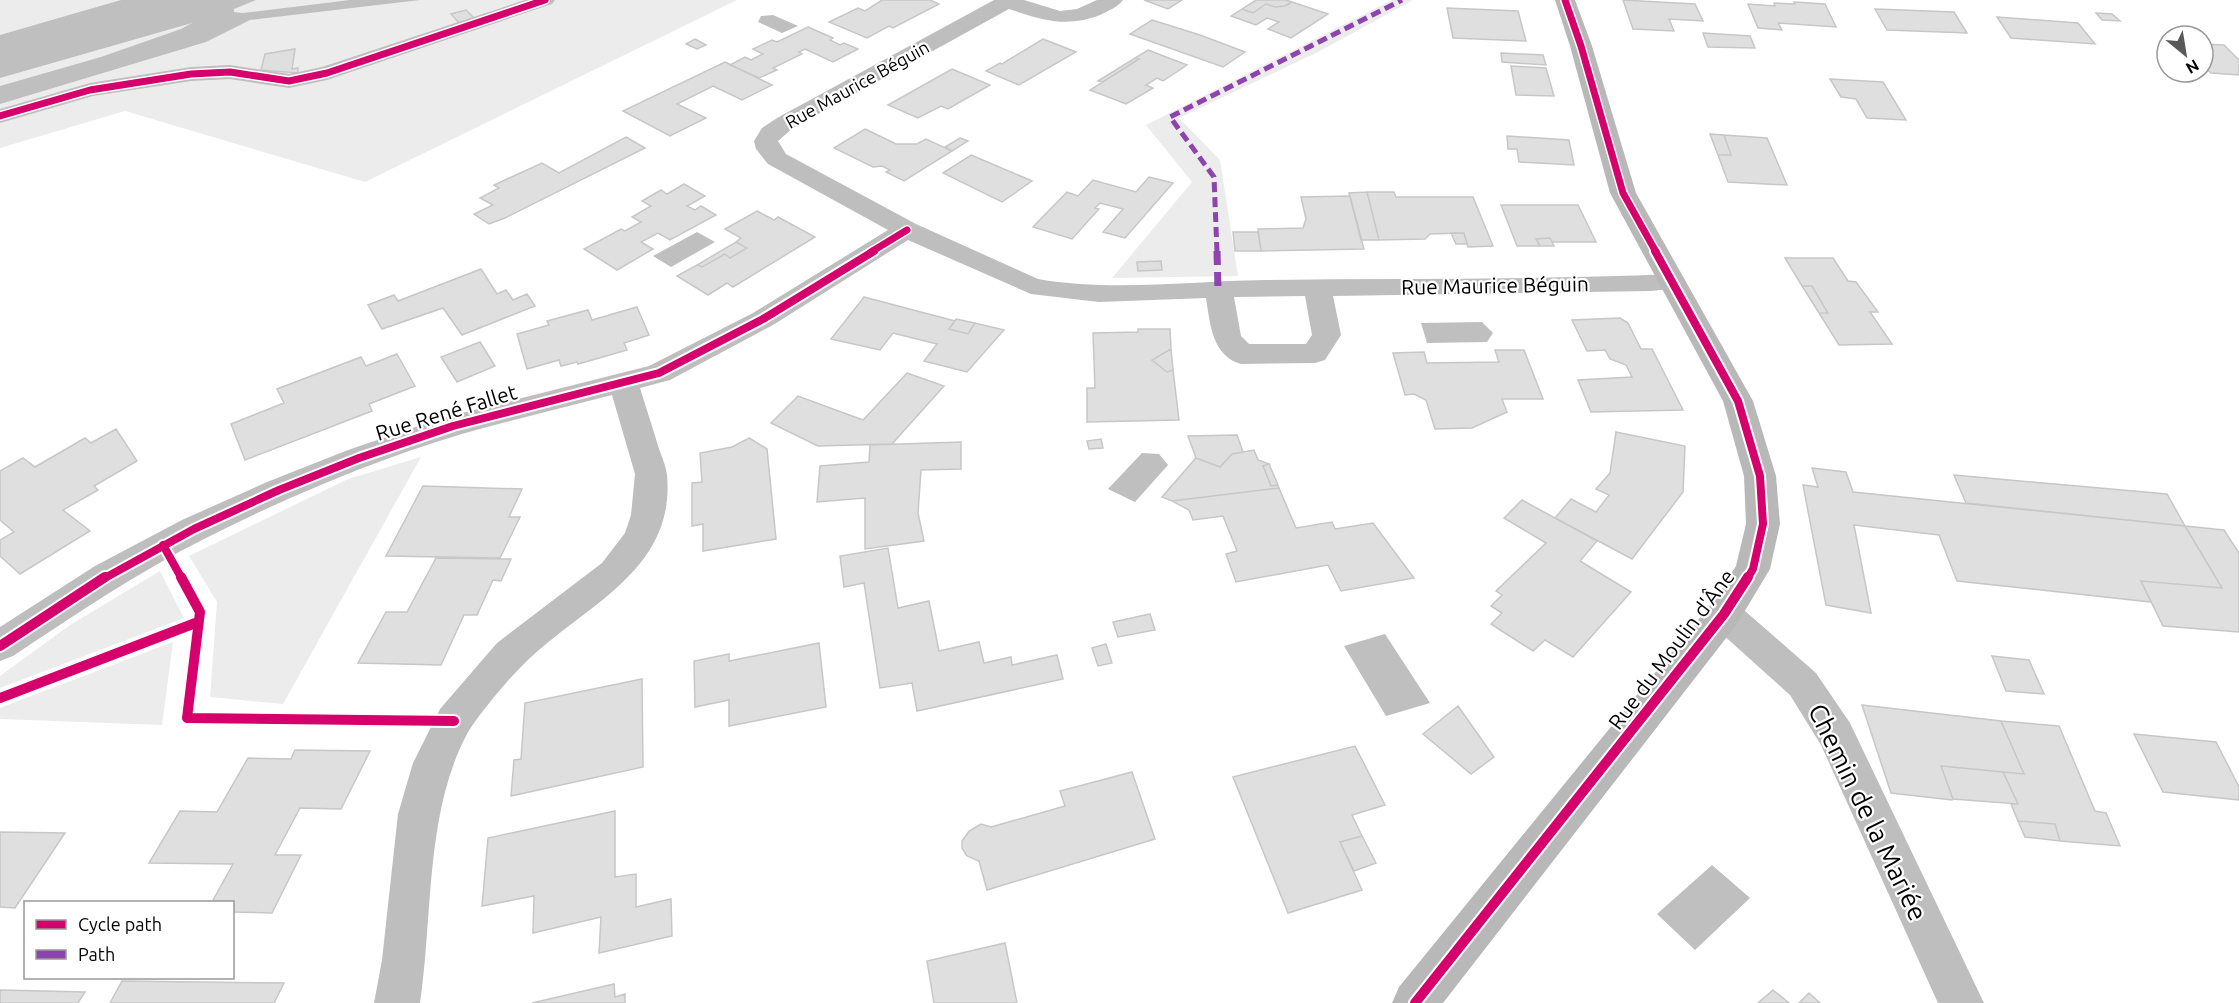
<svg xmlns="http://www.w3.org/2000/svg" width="2239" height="1003" font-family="Ubuntu,sans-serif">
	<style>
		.green { fill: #ececec }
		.water { fill: #bfbfbf }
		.building { fill: #dfdfdf; stroke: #c7c7c7; stroke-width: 1.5 }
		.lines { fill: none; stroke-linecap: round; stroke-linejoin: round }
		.street { fill: #bebebe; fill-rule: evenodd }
		.secondary { fill: #b8b8b8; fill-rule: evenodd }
		.quiet-far1 { stroke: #8e44ad; stroke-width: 5; stroke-dasharray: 10 5; stroke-linecap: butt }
		.quiet { stroke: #8e44ad; stroke-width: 7; stroke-dasharray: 14 7; stroke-linecap: butt }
		.cycleway-far2-casing { stroke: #fff; stroke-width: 10 }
		.cycleway-far1-casing { stroke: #fff; stroke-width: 12 }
		.cycleway-casing { stroke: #fff; stroke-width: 14 }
		.cycleway-far2 { stroke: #d6006c; stroke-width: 7 }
		.cycleway-far1 { stroke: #d6006c; stroke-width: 8 }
		.cycleway { stroke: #d6006c; stroke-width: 10 }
		.labels { text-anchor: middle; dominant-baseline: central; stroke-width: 4.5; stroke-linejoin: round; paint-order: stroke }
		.far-street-label { font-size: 18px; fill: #000; stroke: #fff }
		.street-label { font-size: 21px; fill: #000; stroke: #fff }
		.near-street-label { font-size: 26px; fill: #000; stroke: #fff }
	</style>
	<rect width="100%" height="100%" fill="#fff"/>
	<path class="green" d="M0,0H737L365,182L125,111L0,148Z
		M1392,0H1413L1318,52L1179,118L1220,160L1238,276L1112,278L1192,182L1146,125Z
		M421,457L283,704L210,697L217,602L189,556L348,479Z
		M160,571L184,618L0,688V676L70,625Z
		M173,642L162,725L0,719V708Z"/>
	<path class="water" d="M121,0H256L234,9V12L243,13L350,0H420L250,20L206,42L0,104V86L101,57L181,29L192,23L0,78V35Z
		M773,15L798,26L782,33L758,22L761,16Z
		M697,232L715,242L671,267L653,256Z
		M1482,322L1493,333L1487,342L1427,343L1421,323Z
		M1142,453L1159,454L1168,465L1135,502L1108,489Z
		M1385,634L1430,703L1386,716L1344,646Z
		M1712,865L1750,898L1695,950L1657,914Z"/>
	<path class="building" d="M882,0H930L939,4L893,28L889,26L867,38L829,22L858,8L865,11Z
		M1144,0H1182L1168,9Z
		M1256,0H1286L1292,2L1285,6L1275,7L1266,4L1253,13L1242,9Z
		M1623,0L1695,4L1703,21L1669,19L1674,31L1633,29Z
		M1292,2L1328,14L1291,38L1268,29L1279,22L1267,18L1256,25L1231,16L1242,9L1253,13L1266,4L1275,7L1285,6Z
		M1794,2L1825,4L1836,27L1778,23L1782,30L1758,28L1748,4L1775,6L1774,3L1795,4Z
		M1447,8L1518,11L1526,41L1453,38Z
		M1875,9L1954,12L1967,33L1887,30Z
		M466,10L474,18L459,23L451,14Z
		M2096,13L2112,14L2120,21L2102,20Z
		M1997,17L2078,23L2095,44L2011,38Z
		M1152,20L1200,35L1245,52L1223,67L1130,34Z
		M808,27L833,38L830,40L840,45L844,43L858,49L833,62L805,49L799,52L802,54L773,68L777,70L759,78L730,65L745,57L751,60L763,54L753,49L772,40L777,42Z
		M1703,33L1750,36L1755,48L1708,47Z
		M695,39L706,45L697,49L686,44Z
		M1043,39L1076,52L1019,85L986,71L1000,63L1002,64Z
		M2203,44L2224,45L2239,60V75L2211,73L2203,66Z
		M295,49L292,69L298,68V73L261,70L265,54Z
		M1148,50L1187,65L1163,81L1157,78L1146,85L1153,88L1126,104L1090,90L1139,59L1135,58Z
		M1501,53L1543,55L1546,65L1502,62Z
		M1135,58L1139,59L1103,82L1098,81Z
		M725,62L772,85L742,100L713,86L677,104L706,118L670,136L623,111Z
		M1511,66L1546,68L1554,96L1516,95Z
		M952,69L990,85L948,109L941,106L918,118L888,105Z
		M1830,79L1883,82L1906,120L1867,118L1856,99L1841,97Z
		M865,129L896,144H917L926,139L952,151L904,181L886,172L890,170L882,166L873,167L834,148Z
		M1710,134L1724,135L1731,155H1718Z
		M1724,135L1767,138L1787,185L1728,182L1718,155H1731Z
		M1507,136L1569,140L1574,165L1519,162L1517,149H1508Z
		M626,137L645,148L505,218L489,224L474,214L493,205L480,198L499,188L494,185L542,163L559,173Z
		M960,138L968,141L952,151L945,147Z
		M971,155L1032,181L1002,202L943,173Z
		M1149,177L1173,183L1125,238L1103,232L1123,209L1100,203L1095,208L1099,209L1072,239L1033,227L1067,192L1078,196L1093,180L1136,192Z
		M684,184L705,196L687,206L695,210L701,206L716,215L670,240L658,233L641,242L653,249L617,270L584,249L621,229L625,231L641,222L632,217L651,206L642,201L661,190L667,194Z
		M1367,192H1394L1396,197H1473L1493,246L1468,247L1464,233L1430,234L1425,239L1379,240Z
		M1367,192L1379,240H1361L1349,193Z
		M1350,196L1364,249L1261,251L1258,229L1303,228L1306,219L1301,197Z
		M1501,205H1578L1596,242H1552L1550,238L1536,239L1540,246H1517Z
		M757,211L774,220L778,217L815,237L733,287L727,283L708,295L677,276L697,265L702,267L725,254L730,258L747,248L736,242L741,238L725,229Z
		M1233,232H1258L1261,251H1235Z
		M1451,233H1464L1467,244H1456Z
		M1550,238L1554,246H1540L1536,239Z
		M736,242L747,248L730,258L725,254L702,267L697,265Z
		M1785,258H1833L1848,281L1856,282L1878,312H1870L1892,344L1839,345L1819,313H1828L1812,286H1802Z
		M1161,261L1162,270L1138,271L1137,262Z
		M481,269L497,294L506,290L513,300L527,294L535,306L462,335L443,308L382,329L368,305L394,295L398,301Z
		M1802,286H1812L1828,313H1819Z
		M864,297L955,321L949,329L968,334L975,323L1004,330L967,372L924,361L937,344L893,333L880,350L831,339Z
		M637,307L649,335L624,343L627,350L578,364L577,362L561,366L559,360L527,369L517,334L549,325L547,321L588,310L592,320Z
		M1620,318L1628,323L1641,349H1652L1683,410L1591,412L1578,380L1632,377L1626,365L1610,359L1605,350L1587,351L1572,320Z
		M956,319L975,323L968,334L949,329Z
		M1138,329H1170L1171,349L1152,360L1167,372L1173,370L1179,420L1087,422V388H1095L1093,333L1138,332Z
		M480,342L495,366L457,382L441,357Z
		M1171,349L1173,370L1167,372L1152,360Z
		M1495,350H1524L1543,399H1502L1507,412L1472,428L1435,429L1426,400L1414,394L1405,395L1393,353L1424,352L1427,363L1499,362Z
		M397,354L415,386L369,404L372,411L245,460L231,424L284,403L277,389L361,357L366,366Z
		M907,373L944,386L892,444L818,446L771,423L798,396L863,420Z
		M116,429L137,461L94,486L98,490L63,510L90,531L20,574L0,556V540L14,532L0,520V471L23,458L35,467L85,438L91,443Z
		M1616,432L1685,446L1683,492L1632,559L1555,518L1571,499L1596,512L1609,495L1596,489L1610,473Z
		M1237,435L1243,452L1232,454L1220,467L1196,458L1188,436Z
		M749,438L767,449L776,539L703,551V524L692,526V483L702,482L700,453L732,447Z
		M1101,439L1103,448L1089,449L1087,441Z
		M961,442V469L921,470L918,513L924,541L865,549V498L817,502L820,466L869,462L870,445Z
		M1254,450L1258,460L1269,464L1263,466L1271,486L1278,485L1279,488L1172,501L1162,497L1196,458L1220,467L1232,454Z
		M1269,464L1278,485L1271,486L1263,466Z
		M1812,468L1846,472L1853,492L2185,526L2222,588L2141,581L2151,602L1957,581L1939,535L1854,525L1871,613L1826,605L1803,485L1818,487Z
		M1954,475L2167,494L2185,526L1966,503Z
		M423,486L522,489L509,517H520L500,558L386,556Z
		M1279,488L1296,528L1332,522L1335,529L1373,523L1414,578L1341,591L1328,565L1236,582L1226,554L1237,551L1223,516L1193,520L1189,510L1172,501Z
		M1522,500L1597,541L1580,561L1631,592L1573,657L1545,640L1533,651L1491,624L1502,613L1491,606L1502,595L1496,591L1546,543L1504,518Z
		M2185,526L2224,530L2239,553V632L2163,626L2141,581L2222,588Z
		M888,548L898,608L929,601L939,651L979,642L984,663L1011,657L1012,665L1057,655L1063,679L917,711L912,683L880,688L864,583L844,587L840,556Z
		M436,558L511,559L501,581L493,580L477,615H464L441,665L358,663L386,612H407Z
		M1150,614L1155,630L1118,637L1113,622Z
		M819,643L826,707L729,726V700L695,707L694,661L729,654V661Z
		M1106,644L1112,663L1098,666L1092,648Z
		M1992,656L2029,660L2044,694L2006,691Z
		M642,679L643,767L511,796L514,760L521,759L525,703Z
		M1862,705L2001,721L2024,774L1941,766L1953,799L1952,800L1891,793Z
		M1458,706L1494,757L1471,774L1423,734Z
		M2001,721L2059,726L2095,811L2106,813L2120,846L2060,841L2055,824L2018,821L2011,804H2018L2003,772L2024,774Z
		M2134,734L2216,742L2239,787V800L2163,792Z
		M1355,746L1385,805L1352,815L1362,836L1340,842L1362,890L1288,913L1233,777Z
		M295,750L370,751L341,809L300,808L275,855H301L272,913L232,912V902H212L233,864L149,863L180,811L217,812L248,758L291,759Z
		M1941,766L2003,772L2018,804L1953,799Z
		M1132,772L1155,839L987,890L979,861L967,856L962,848V841L969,831L981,824L991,827L1065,806L1060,791Z
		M615,811V877L636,874V907L671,899L672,936L599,953L601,917L533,933L534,896L482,906L488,838Z
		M2018,821L2055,824L2060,841L2025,837Z
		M0,832L65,833L15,908L0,907Z
		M1362,836L1376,863L1354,871L1340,842Z
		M1005,943L1017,1003H934L927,961Z
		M122,981L284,983L274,1003H110Z
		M614,984L615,997L625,994V1003H532Z
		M0,990L85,992L78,1003H0Z
		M1773,990L1789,1003H1758Z
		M1809,993L1820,1003H1799Z"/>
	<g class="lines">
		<path class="street" d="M525,0H555L552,4L327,80L289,88L230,79L191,81L93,96L0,123V109L90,83L191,67L230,65L289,74L322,67Z
			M994,0H1024L1060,11L1077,9L1097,0H1123C1118,7 1108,11 1100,15C1067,28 1041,20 1009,9L793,128L778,141L786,154L916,224L1038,279C1112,292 1190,281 1264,280C1400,278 1536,280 1672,274L1682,276L1686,282L1682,288L1651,291L1333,296L1341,335L1325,360L1315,363L1241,364C1212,356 1210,323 1206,298L1099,302L1031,294L908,240L773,325L670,380L640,388C646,408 653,428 659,449C662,457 666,466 667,475C676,573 580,607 523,665C509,678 474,720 466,736C425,815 433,915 420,1003H374L382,960L398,814L413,763L440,709L497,643L602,563L625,533L631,515L635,474L612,395C562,408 512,420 462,434C375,460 287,497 206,538C138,572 76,614 13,656L0,661V627L95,566L182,520L267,482L348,450L442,418L649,366L753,313L888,230L768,164L756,149L754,141L762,128L777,118ZM1305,296L1312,335L1306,344H1249L1241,336L1234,297Z
			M1724,600L1737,604L1816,673L1850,723L1984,1003H1938L1821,745L1790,695L1711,624L1706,614L1711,604Z"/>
		<path class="secondary" d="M1555,0H1575L1592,46L1636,193L1753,401L1776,476L1780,524L1770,569L1737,624L1443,1003H1392L1399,987L1711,604L1736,566L1746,524L1744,476L1723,401L1610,193L1570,46Z"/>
		<path class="quiet-far1" d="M1217,252L1214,177L1170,117L1402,0"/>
		<path class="quiet" d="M1217,251L1218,289"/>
		<defs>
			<path id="cycleway-far2" d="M1565,0L1581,46L1623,193L1656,252
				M0,116L90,90L191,74L230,72L289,81L327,73L545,0
				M871,252L907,230"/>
			<path id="cycleway-far1" d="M1655,251L1738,401L1760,476L1763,524L1753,569L1747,579
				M163,545L182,579
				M103,579L194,529L279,490L359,458L453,426L659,373L763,319L874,251"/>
			<path id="cycleway" d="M181,577L200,612L187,718L454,721
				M0,646L105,577
				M0,698L198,622
				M1415,1003L1724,614L1748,577"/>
		</defs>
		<use href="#cycleway-far2" class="cycleway-far2-casing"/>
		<use href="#cycleway-far1" class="cycleway-far1-casing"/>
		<use href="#cycleway" class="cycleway-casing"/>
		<use href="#cycleway-far2" class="cycleway-far2"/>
		<use href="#cycleway-far1" class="cycleway-far1"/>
		<use href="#cycleway" class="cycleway"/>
	</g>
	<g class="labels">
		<g class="far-street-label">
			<text transform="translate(857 84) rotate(-29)">Rue Maurice Béguin</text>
		</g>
		<g class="street-label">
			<text transform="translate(1495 285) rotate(-1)">Rue Maurice Béguin</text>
			<text transform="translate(446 412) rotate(-17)">Rue René Fallet</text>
			<text transform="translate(1671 649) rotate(-53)">Rue du Moulin d'Âne</text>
		</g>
		<g class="near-street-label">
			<text transform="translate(1868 812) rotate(64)">Chemin de la Mariée</text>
		</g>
	</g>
	<rect x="24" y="901" width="210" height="78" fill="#ffffff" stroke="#999999" stroke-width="1.5"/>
	<rect x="36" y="920" width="30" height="9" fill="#d6006c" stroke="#999999" stroke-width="1.5"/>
	<text x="78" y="931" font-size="18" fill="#000000">Cycle path</text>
	<rect x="36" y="950" width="30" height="9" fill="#8e44ad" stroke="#999999" stroke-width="1.5"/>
	<text x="78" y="961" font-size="18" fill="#000000">Path</text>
	<g transform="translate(2185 54) rotate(150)"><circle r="28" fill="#ffffff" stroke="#999999" stroke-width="1.5"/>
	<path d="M0-4.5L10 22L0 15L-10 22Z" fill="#595959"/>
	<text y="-9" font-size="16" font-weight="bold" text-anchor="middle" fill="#000000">N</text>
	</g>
</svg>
